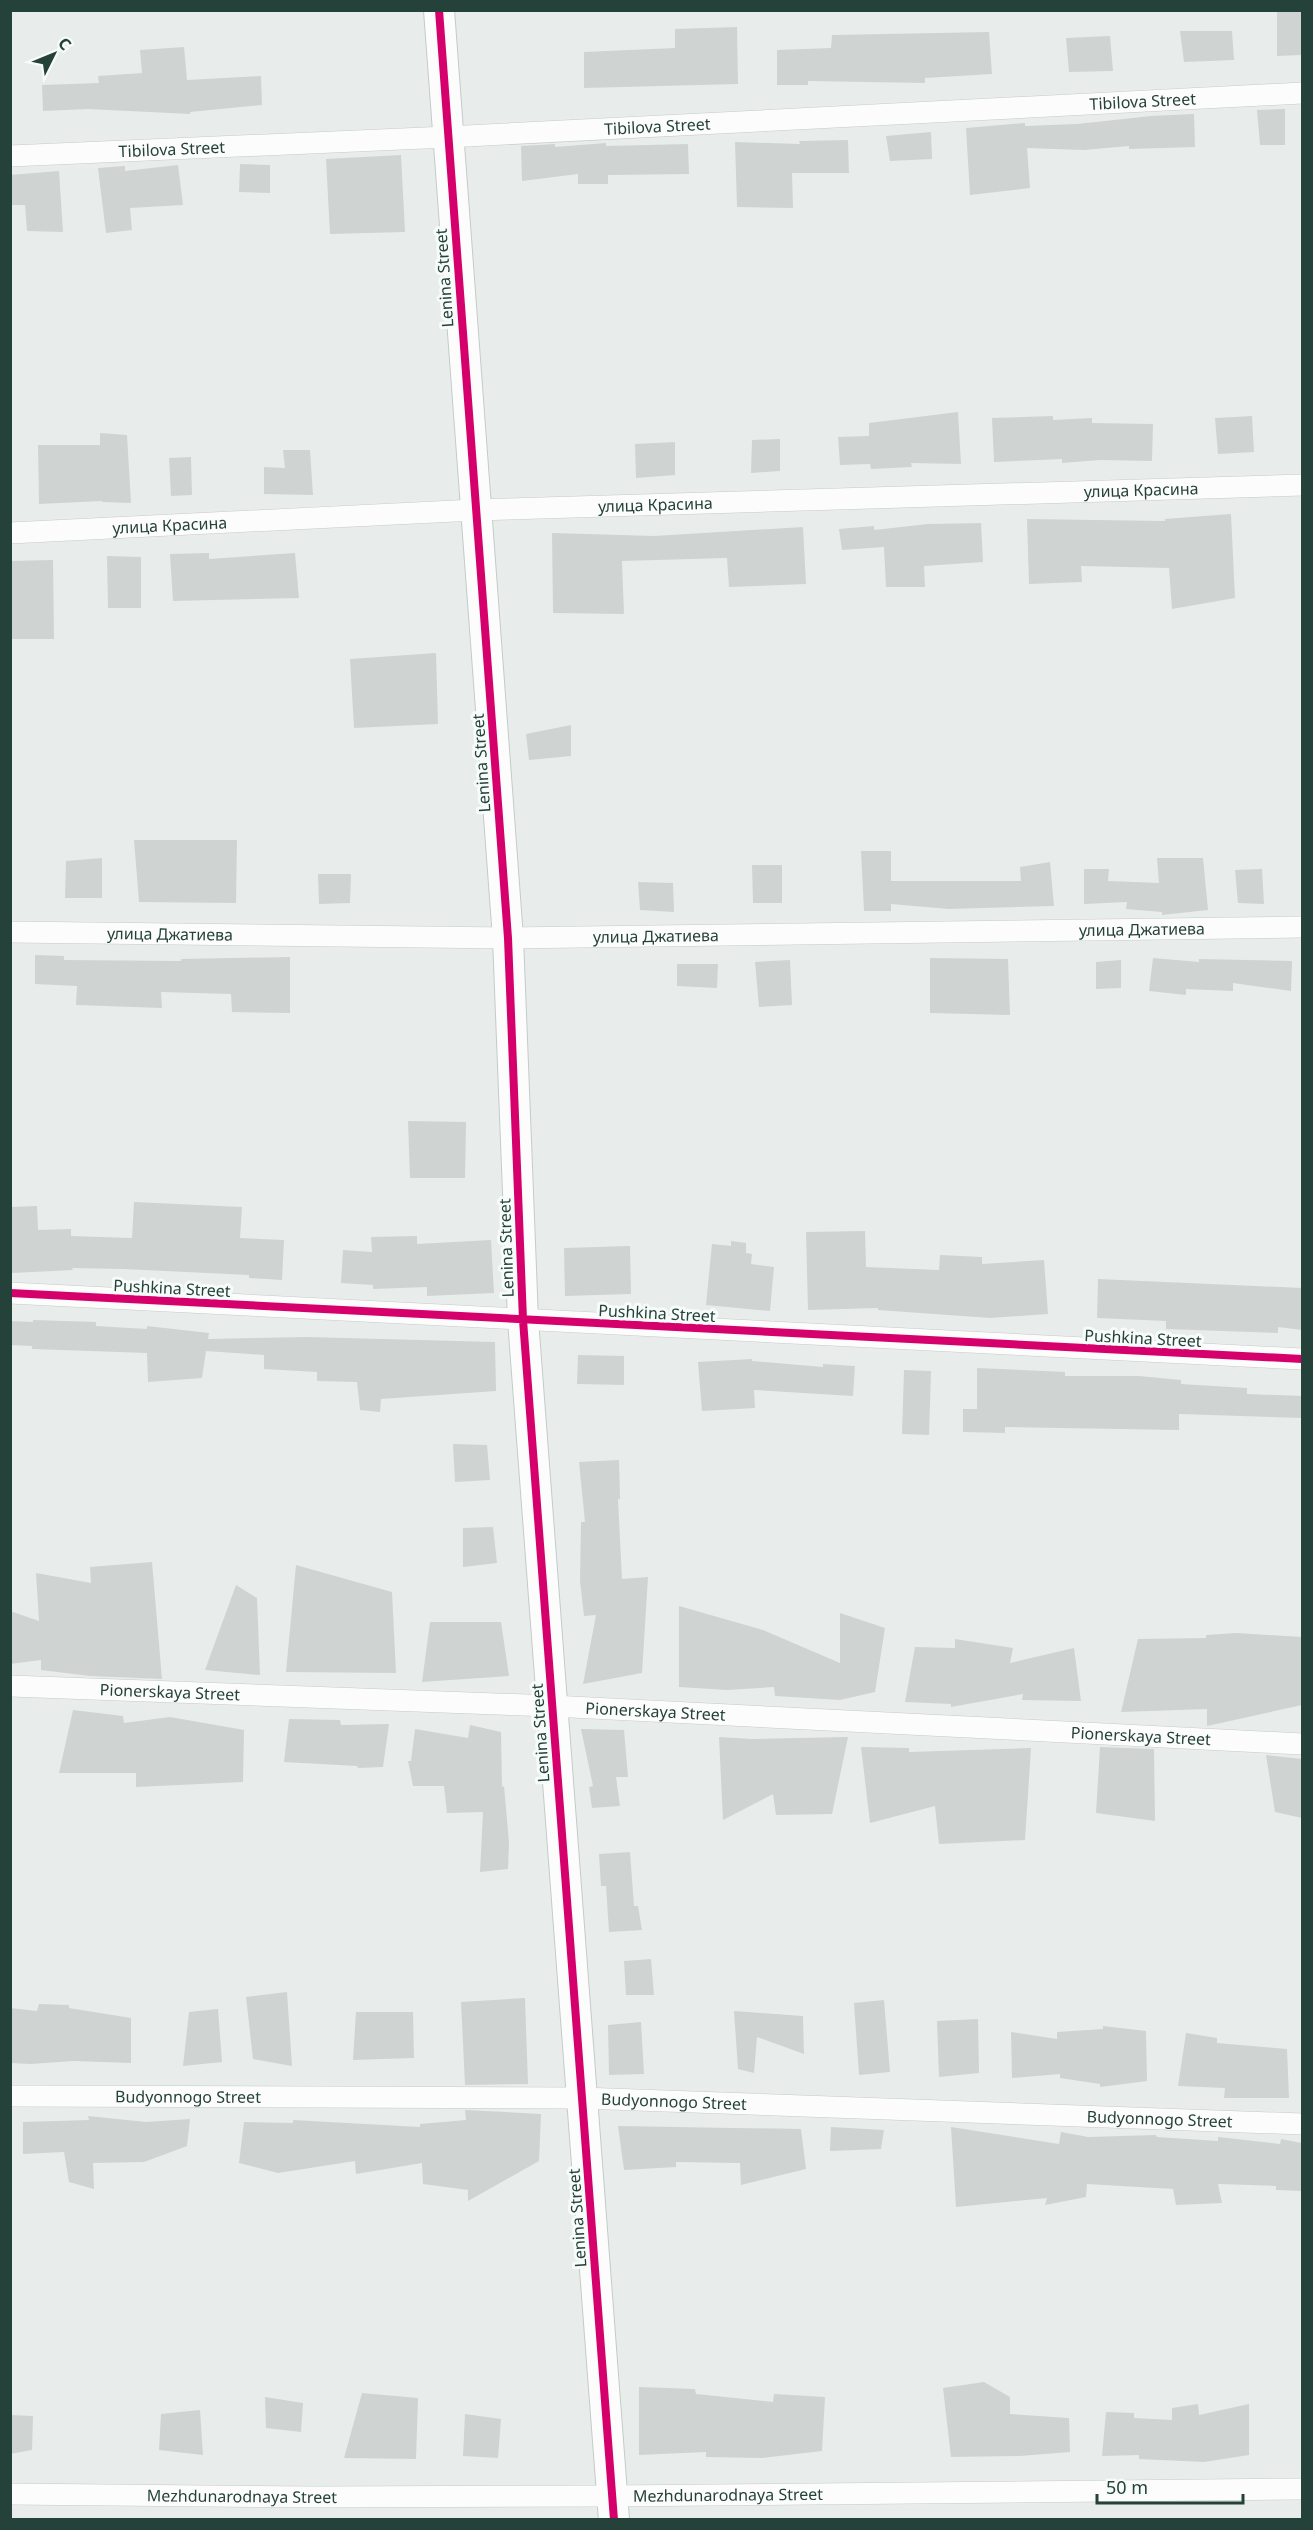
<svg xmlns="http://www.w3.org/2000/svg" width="1313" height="2530" font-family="'Noto Sans',sans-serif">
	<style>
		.building { fill: #cfd4d2 }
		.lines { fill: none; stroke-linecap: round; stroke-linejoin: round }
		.street-casing { stroke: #c5cac8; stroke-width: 22 }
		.secondary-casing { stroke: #c3cbc8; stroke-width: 32 }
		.street { stroke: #fcfcfc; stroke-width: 21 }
		.secondary { stroke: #fcfcfc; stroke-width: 30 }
		.cycleway-casing { stroke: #f7fbf9; stroke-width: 11 }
		.cycleway { stroke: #d6006c; stroke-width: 8 }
		.labels { text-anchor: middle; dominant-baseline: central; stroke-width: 6; stroke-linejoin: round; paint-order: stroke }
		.street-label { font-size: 16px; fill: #24423a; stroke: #f7fbf9 }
	</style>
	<rect width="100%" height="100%" fill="#e8edeb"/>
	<path class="building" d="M1277,10H1302V55L1277,56Z
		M737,27L738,84L584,88V52L675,48V29Z
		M1180,31H1232L1234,60L1184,62Z
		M989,32L992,74L925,78V83L808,81V85H777V50L831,48L832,35Z
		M1110,36L1113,71L1069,72L1066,38Z
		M184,47L187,80L261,76L262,105L190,112V114L88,109L43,111L42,85L99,83L98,76L142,73L140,50Z
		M1285,109V145H1260L1257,110Z
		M1194,114L1195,147L1129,149V146L1084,150L1027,148L1030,188L970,195L966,128L1025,123V126L1077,124L1151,116Z
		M931,132L932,159L890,161L886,136Z
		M848,140L849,173H792L793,208L737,207L735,142L800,144L799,141Z
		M606,143V146L688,144L689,174L608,175V184H578V174L522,181L521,146L555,144V147Z
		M401,155L405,232L330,234L326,159Z
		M240,164L270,165V193L239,192Z
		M178,165L183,205L130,208L132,230L106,233L98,168L125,166V171Z
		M59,171L63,232L27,231L25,205H10V175Z
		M958,412L961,464L911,463L912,467L871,469L870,464L840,465L838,437L869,436V423Z
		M1053,416V420L1092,418V423L1153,424L1152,461L1100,460L1062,463V459L994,462L992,418Z
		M1252,416L1254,452L1218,454L1215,418Z
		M100,433L127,435L131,503L102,502V501L39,504L38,445H100Z
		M780,439V471L751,473L752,440Z
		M675,442V475L636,478L635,444Z
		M283,450H310L313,495L264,494V467L285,468Z
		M191,457L192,495L171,496L169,458Z
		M1231,514L1235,598L1172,609L1169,568L1081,566L1082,582L1029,584L1027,519L1165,521V519Z
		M981,523L983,562L924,566L925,587H886L884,547L842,550L839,529L874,526V530L928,524Z
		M803,527L806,584L729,587L727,558L622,561L624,614L553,613L552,533L654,536Z
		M209,553V559L295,553L299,598L173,601L170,554Z
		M107,556L141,557V608H108Z
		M53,560L54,639H10V561Z
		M436,653L438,724L354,728L350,659Z
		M571,725V756L529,760L526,734Z
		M134,840H237L236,903L139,902Z
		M861,851H891V881H1021L1020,867L1050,862L1054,906L949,909L891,904V911H864Z
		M102,858V898H65L66,861Z
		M1157,858H1203L1208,910L1162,915V912L1126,909L1127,902L1084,904V869H1109L1108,881L1159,883Z
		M752,865H782V903H753Z
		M1262,869L1264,904L1238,903L1235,870Z
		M318,874H351L350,903L319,904Z
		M638,882L673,883L674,912L640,910Z
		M35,955L64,956V960L181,961V959L290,957V1013L232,1012L231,994L161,992L162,1008L76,1005L77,986L35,984Z
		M930,958L1008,959L1010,1015L930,1013Z
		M1153,958L1199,962V959L1292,961L1291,991L1233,983V991L1186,989V995L1149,991Z
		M790,960L792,1005L759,1007L755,962Z
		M1121,960V988L1096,989V962Z
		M677,964H718L717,988L677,986Z
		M408,1121L466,1122L465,1178H410Z
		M134,1202L242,1207L240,1238L284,1240L282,1280L249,1278V1275L123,1269L72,1268L73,1270L12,1273L10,1207L37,1206L38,1230L71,1229V1236L132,1238Z
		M865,1231L866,1267L939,1270L940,1255L982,1257V1264L1044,1260L1048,1314L990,1318L878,1310V1308L808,1310L806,1232Z
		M417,1236V1244L491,1240L494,1293L427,1296V1287L373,1289V1285L341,1283L343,1250L372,1252L371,1237Z
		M731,1241L746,1243V1253L752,1254L751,1264L774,1267L770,1311L706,1305L712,1244L731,1246Z
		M630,1246L631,1294L565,1296L564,1248Z
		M1098,1279L1302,1288V1330L1278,1327V1333L1166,1329V1321L1097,1318Z
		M33,1320L96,1322V1326L147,1329V1326L209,1333L208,1339L307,1337L495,1342L496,1391L381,1399L380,1412L360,1410L357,1382L317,1381V1372L264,1369V1355L206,1351L202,1378L148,1382L147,1353L32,1349V1346L10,1345V1321L33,1322Z
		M578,1355L624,1356V1385L577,1384Z
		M752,1359V1361L823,1367V1364L855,1366L853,1396L754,1390L755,1408L702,1411L698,1362Z
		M977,1368L1065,1372V1376H1139L1181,1380V1384L1247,1388V1394L1302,1396V1418L1179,1414V1430L1005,1427V1433L963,1432V1409H977Z
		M904,1370L931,1371L929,1435L902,1434Z
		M453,1444L487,1445L490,1480L455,1482Z
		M619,1460L620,1499H618L622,1579L648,1577L642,1673L583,1684L596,1615L584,1616L580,1581L581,1522H585L579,1462Z
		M493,1527L497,1563L463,1567V1528Z
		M152,1562L162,1679L90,1676L41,1670V1660L10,1664V1611L39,1621L36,1573L91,1583L90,1567Z
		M296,1565L392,1592L396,1673L286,1672Z
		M236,1585L257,1598L260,1675L205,1670Z
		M679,1606L763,1630L840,1663V1613L885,1628L875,1692L840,1700L775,1696L774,1687L727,1690L679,1687Z
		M430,1622H501L509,1676L422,1682Z
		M1237,1633L1302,1637V1705L1207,1726V1709L1121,1712L1138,1639L1206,1638V1635Z
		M955,1639L1013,1648L1010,1663L1074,1648L1081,1701L1022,1700L1023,1694L951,1707V1704L905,1702L915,1647L955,1648Z
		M73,1710L123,1716L124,1723L170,1717L244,1730L243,1782L136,1787V1773H59Z
		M289,1719L340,1720L341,1725L389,1724L383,1767L358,1768L357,1766L284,1762Z
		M470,1725L501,1732L502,1787L504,1786L509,1842L508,1869L480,1872L483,1812L447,1813L444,1786H413L408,1761H411L415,1729L468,1738Z
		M581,1729L624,1730L628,1777H616L620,1806L592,1808L589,1787L593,1786Z
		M719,1737L752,1739L848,1737L832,1814L776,1815L773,1794L723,1820Z
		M861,1747L909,1748V1752L1031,1748L1025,1840L939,1844L935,1806L870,1823Z
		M1100,1747L1154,1749L1155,1821L1096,1813Z
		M1266,1755L1302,1759V1818L1275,1812Z
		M630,1852L634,1906H638L642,1930L609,1932L606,1886H601L599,1854Z
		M651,1959L654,1995H626L624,1961Z
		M287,1992L292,2066L253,2059L246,1997Z
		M525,1998L528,2084L465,2085L461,2002Z
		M884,2000L890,2072L859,2075L854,2003Z
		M39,2004L69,2005V2008L131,2018V2063L73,2061L31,2064L10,2063V2008L37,2011Z
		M218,2009L222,2062L183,2066L189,2012Z
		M734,2011L803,2016L804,2054L757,2037L754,2073L738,2069Z
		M356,2012H413L414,2058L353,2060Z
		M978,2019L979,2073L939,2077L937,2021Z
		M641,2022L644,2074L609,2075L608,2025Z
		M1103,2026L1146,2031L1147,2081L1100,2087V2084L1060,2078V2074L1012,2078L1011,2032L1057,2039V2032L1103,2029Z
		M1186,2033L1217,2038V2043L1287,2049L1289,2098H1224L1225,2088L1178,2086Z
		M465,2110L541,2114L539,2161L468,2201V2190L423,2184L422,2163L356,2174L355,2161L278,2173L239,2163L244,2122L293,2123V2120L420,2127V2124L466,2120Z
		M88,2116L146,2122L190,2119L187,2146L144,2162L93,2163L94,2189L69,2182L64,2152L23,2154V2122L89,2120Z
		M618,2126L801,2129L806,2169L741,2185L740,2163L676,2162V2167L624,2170Z
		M831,2127L884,2130L881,2149L830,2151Z
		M951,2127L1059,2144L1061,2132L1088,2137L1156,2135L1157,2137L1218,2141V2137L1280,2144L1281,2139L1302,2143V2191L1276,2190V2186L1218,2184L1222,2203L1176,2205L1173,2189L1087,2184L1086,2197L1045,2205L1047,2198L956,2207Z
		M984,2382L1010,2397V2414L1069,2418L1070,2452L1020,2456L951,2457L943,2388Z
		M639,2387L695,2389L696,2394L773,2402L774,2394L825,2397L822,2451L762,2458L706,2457V2452L639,2455Z
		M362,2393L418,2398L416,2459L344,2458Z
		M265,2397L303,2403L301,2432L266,2428Z
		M1198,2404L1199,2415L1249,2404V2455L1204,2462L1139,2459V2455L1102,2456L1106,2412L1134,2413V2418L1172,2420V2408Z
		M200,2410L203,2455L159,2450L161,2414Z
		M465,2414L501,2419L498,2458L463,2456Z
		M10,2415L33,2416L32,2450L10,2454Z"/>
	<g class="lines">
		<defs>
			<g id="street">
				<path id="s1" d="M10,156L447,137L1302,93"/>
				<path id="s2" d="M10,533L475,510L1302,485"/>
				<path id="s3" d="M10,932L508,938L1302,927"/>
				<path d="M10,1293L1302,1359"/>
				<path id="s4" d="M10,1686L552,1706L1302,1744"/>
				<path id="s5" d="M10,2096L581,2098L1302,2124"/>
				<path id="s6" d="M10,2494L315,2497L612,2496L1302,2489"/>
			</g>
			<path id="secondary" d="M439,10L508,938L523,1320L614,2520"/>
		</defs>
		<use href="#street" class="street-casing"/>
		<use href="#secondary" class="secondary-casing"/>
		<use href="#street" class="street"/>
		<use href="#secondary" class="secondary"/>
		<defs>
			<path id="cycleway" d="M439,10L508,938L523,1320L614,2520
				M10,1293L1302,1359"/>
		</defs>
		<use href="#cycleway" class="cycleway-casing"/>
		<use href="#cycleway" class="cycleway"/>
	</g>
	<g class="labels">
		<g class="street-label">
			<text stroke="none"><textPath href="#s1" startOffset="1134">Tibilova Street</textPath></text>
			<text stroke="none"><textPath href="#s1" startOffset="648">Tibilova Street</textPath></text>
			<text stroke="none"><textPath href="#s1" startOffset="162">Tibilova Street</textPath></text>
			<text transform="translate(444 278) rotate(-94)">Lenina Street</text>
			<text stroke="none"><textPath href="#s2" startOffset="1132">улица Красина</textPath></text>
			<text stroke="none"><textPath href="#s2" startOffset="646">улица Красина</textPath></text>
			<text stroke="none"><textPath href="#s2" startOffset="160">улица Красина</textPath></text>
			<text transform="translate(481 763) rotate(-94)">Lenina Street</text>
			<text stroke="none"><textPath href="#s3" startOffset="1132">улица Джатиева</textPath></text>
			<text stroke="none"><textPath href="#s3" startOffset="160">улица Джатиева</textPath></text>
			<text stroke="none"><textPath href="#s3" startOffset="646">улица Джатиева</textPath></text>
			<text transform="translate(506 1248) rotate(-92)">Lenina Street</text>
			<text transform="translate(172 1288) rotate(3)">Pushkina Street</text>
			<text transform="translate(657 1313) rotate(3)">Pushkina Street</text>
			<text transform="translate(1143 1338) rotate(3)">Pushkina Street</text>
			<text stroke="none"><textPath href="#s4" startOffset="160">Pionerskaya Street</textPath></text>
			<text stroke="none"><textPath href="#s4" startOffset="646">Pionerskaya Street</textPath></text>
			<text transform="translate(540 1733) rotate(-94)">Lenina Street</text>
			<text stroke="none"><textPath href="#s4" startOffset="1132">Pionerskaya Street</textPath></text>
			<text stroke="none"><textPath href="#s5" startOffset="178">Budyonnogo Street</textPath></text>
			<text stroke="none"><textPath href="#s5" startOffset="664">Budyonnogo Street</textPath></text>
			<text stroke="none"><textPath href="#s5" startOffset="1150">Budyonnogo Street</textPath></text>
			<text transform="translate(577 2218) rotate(-94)">Lenina Street</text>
			<text stroke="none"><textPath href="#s6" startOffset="718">Mezhdunarodnaya Street</textPath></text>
			<text stroke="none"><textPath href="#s6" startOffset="232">Mezhdunarodnaya Street</textPath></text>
		</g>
	</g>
	<rect width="1313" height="2530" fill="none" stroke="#24423a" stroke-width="24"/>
	<g transform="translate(54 54) rotate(47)" stroke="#f7fbf9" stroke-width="4.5" paint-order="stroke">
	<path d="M0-4.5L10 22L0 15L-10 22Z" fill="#24423a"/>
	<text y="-9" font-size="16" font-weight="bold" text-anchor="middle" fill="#24423a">С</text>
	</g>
	<path d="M1097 2494v9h146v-9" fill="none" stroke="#24423a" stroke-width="3"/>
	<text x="1106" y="2494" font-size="18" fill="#24423a" stroke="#f7fbf9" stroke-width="4.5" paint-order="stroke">50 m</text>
</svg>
